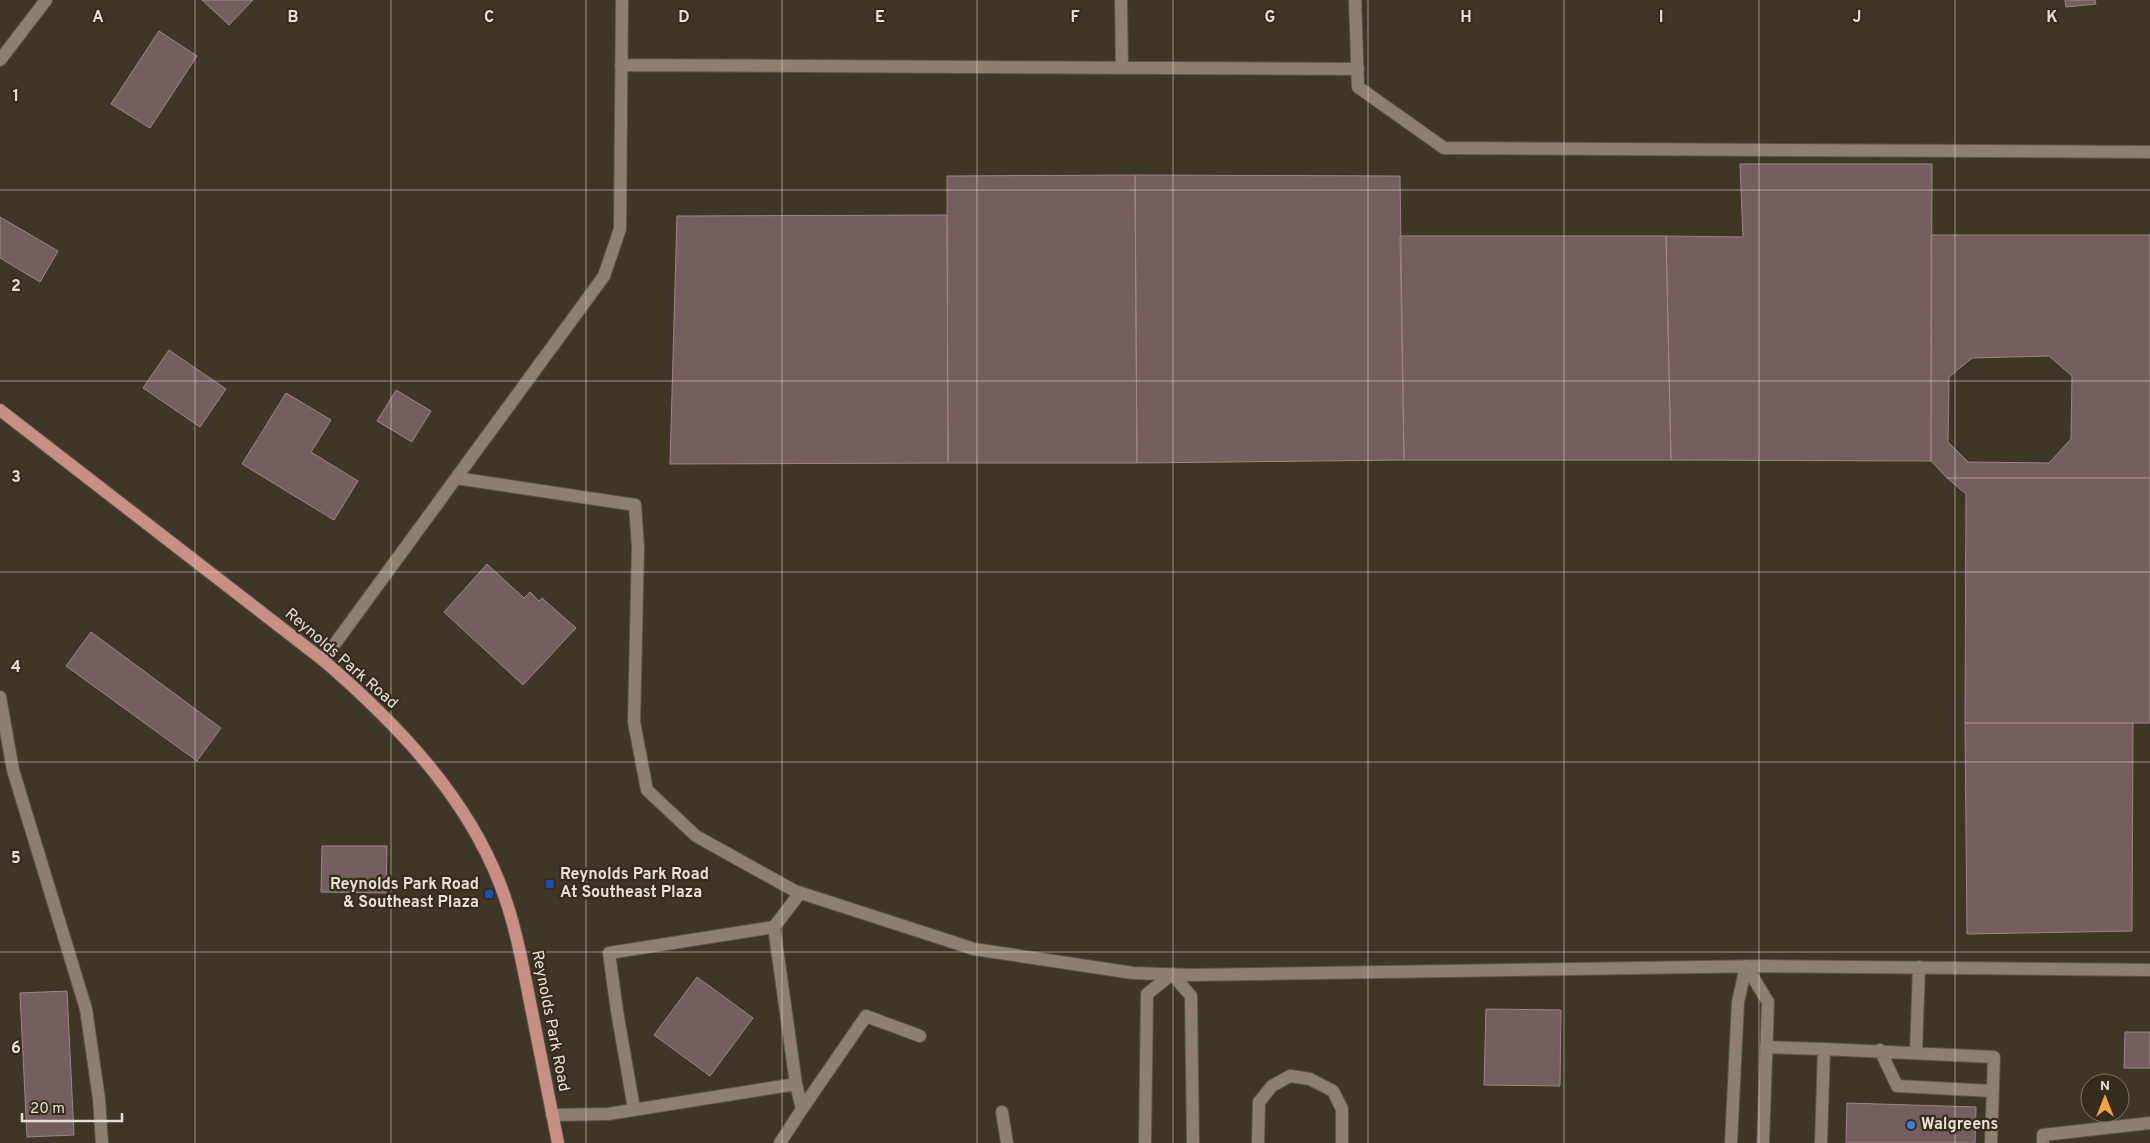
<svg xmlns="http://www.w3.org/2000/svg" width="2150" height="1143" font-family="Overpass,sans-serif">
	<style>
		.building { fill: #735f5e; stroke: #9c8685; fill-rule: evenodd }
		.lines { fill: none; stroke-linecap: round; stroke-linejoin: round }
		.minor-casing { stroke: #5c5448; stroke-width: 14 }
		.major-casing { stroke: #5c5448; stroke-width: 14 }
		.minor { stroke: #8b8071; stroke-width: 12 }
		.major { stroke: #c88f85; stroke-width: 12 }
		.grid { fill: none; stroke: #e6e0d7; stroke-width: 1; stroke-opacity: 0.55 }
		.transit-dot { fill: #1a4fb4; stroke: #352c1e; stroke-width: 2 }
		.shop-dot { fill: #3f7fe0; stroke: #352c1e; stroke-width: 2 }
		.labels { text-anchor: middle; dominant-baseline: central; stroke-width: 4.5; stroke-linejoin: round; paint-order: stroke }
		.street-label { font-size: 16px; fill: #e6e0d7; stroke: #352c1e }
		.poi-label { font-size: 16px; font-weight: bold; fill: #e6e0d7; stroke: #352c1e; text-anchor: start }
		.grid-label { font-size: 16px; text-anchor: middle; font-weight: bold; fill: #e6e0d7; stroke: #352c1e; stroke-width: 4.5; stroke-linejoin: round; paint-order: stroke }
	</style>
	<rect width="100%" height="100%" fill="#3f3628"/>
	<path class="building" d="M202,0H253L229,25Z
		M2065,0H2095L2096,4L2066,7Z
		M159,31L197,56L150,128L111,104Z
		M1740,164H1932L1931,461L1671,460L1666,236L1743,237Z
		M1135,175L1137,463H948L947,176Z
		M1135,175L1400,176L1404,460L1137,463Z
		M947,215L948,463L670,464L677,216Z
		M0,217L58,251L40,282L0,258Z
		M1931,235H2150V478H1947L1931,461ZM2049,356L2072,376L2071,439L2049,463L1968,462L1948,442L1949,377L1972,358Z
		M1400,236H1666L1671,460H1404Z
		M169,350L226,389L200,427L143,388Z
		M396,390L431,411L412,442L377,421Z
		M286,393L331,420L311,452L358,481L334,520L242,464Z
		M1947,478H2150V723H1965L1966,494Z
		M487,564L524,598L530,592L539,601L542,598L576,628L523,685L444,612Z
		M91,632L221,728L197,761L66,666Z
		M1965,723H2133L2132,931L1967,934Z
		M322,846H387L386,893L321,892Z
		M697,977L753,1018L710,1076L654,1035Z
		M67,991L74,1135L27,1137L20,993Z
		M1486,1009L1561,1010L1560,1086L1484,1085Z
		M2125,1032H2150V1068H2124Z
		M1847,1103L1976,1107L1975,1143H1846Z"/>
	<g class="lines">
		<defs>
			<path id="minor" d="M1121,0L1122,67
				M1355,0L1358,87L1444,148L2150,152
				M0,60L46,0
				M621,65L1358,69
				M456,478L635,505L638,547L634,722L647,790L696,836L795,891L974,949L1133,973L1192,975L1765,966L2150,970
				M323,660L604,276L620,229L622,0
				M0,697L13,770L86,1009L99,1099L102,1143
				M1746,966L1768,1002L1763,1143
				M1766,1047L1824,1049
				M1880,1050L1897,1086L1993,1091
				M1916,1053L1919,967
				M634,1109L617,1011L609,953L774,927
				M802,1109L866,1016L920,1036
				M1002,1112L1007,1143
				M552,1115L608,1114L796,1084
				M780,1143L802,1109L796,1084L774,927L800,893
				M1145,1143L1147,994L1172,974L1191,996L1193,1143
				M1258,1143L1259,1102L1272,1086L1290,1076L1310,1079L1333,1091L1342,1109V1143
				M1731,1143L1738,1002L1746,966
				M1821,1143L1824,1049L1994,1057L1991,1143
				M2043,1143V1135L2150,1123"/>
			<path id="major" d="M0,410L323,660C395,722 465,794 500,884C515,922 522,962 530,1002C539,1049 549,1096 558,1143"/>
		</defs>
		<use href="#minor" class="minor-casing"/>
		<use href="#major" class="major-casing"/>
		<use href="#minor" class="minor"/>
		<use href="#major" class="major"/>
	</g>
	<path class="grid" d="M195,0V1143M391,0V1143M586,0V1143M782,0V1143M977,0V1143M1173,0V1143M1368,0V1143M1564,0V1143M1759,0V1143M1955,0V1143M0,190H2150M0,381H2150M0,572H2150M0,762H2150M0,952H2150"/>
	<g class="transit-dot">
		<rect x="545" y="879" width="10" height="10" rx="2.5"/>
		<rect x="484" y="889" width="10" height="10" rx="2.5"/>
	</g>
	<circle class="shop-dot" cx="1911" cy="1125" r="5"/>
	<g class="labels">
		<g class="street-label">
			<text transform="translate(341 659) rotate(41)">Reynolds Park Road</text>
			<text transform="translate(550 1021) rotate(79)">Reynolds Park Road</text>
		</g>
		<g class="poi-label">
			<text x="560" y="875">Reynolds Park Road<tspan x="560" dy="18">At Southeast Plaza</tspan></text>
			<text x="479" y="885" text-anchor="end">Reynolds Park Road<tspan x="479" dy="18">&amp; Southeast Plaza</tspan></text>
			<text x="1921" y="1125">Walgreens</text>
		</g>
	</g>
	<g class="grid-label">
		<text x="98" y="22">A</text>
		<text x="293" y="22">B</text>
		<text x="489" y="22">C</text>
		<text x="684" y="22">D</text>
		<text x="880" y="22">E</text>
		<text x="1075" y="22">F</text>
		<text x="1270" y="22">G</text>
		<text x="1466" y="22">H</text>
		<text x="1661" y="22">I</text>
		<text x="1857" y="22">J</text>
		<text x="2052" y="22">K</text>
		<text x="16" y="101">1</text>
		<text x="16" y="291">2</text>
		<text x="16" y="482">3</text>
		<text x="16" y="672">4</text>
		<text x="16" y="863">5</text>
		<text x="16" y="1053">6</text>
	</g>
	<g transform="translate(2105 1098)"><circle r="24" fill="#352c1e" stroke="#7c7468"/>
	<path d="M0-4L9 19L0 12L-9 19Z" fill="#f3a442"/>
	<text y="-8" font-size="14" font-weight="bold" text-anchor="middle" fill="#e6e0d7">N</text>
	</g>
	<path d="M22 1113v8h100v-8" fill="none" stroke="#e6e0d7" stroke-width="2.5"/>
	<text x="30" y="1113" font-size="15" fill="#e6e0d7" stroke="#352c1e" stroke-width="4" paint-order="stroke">20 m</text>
</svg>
